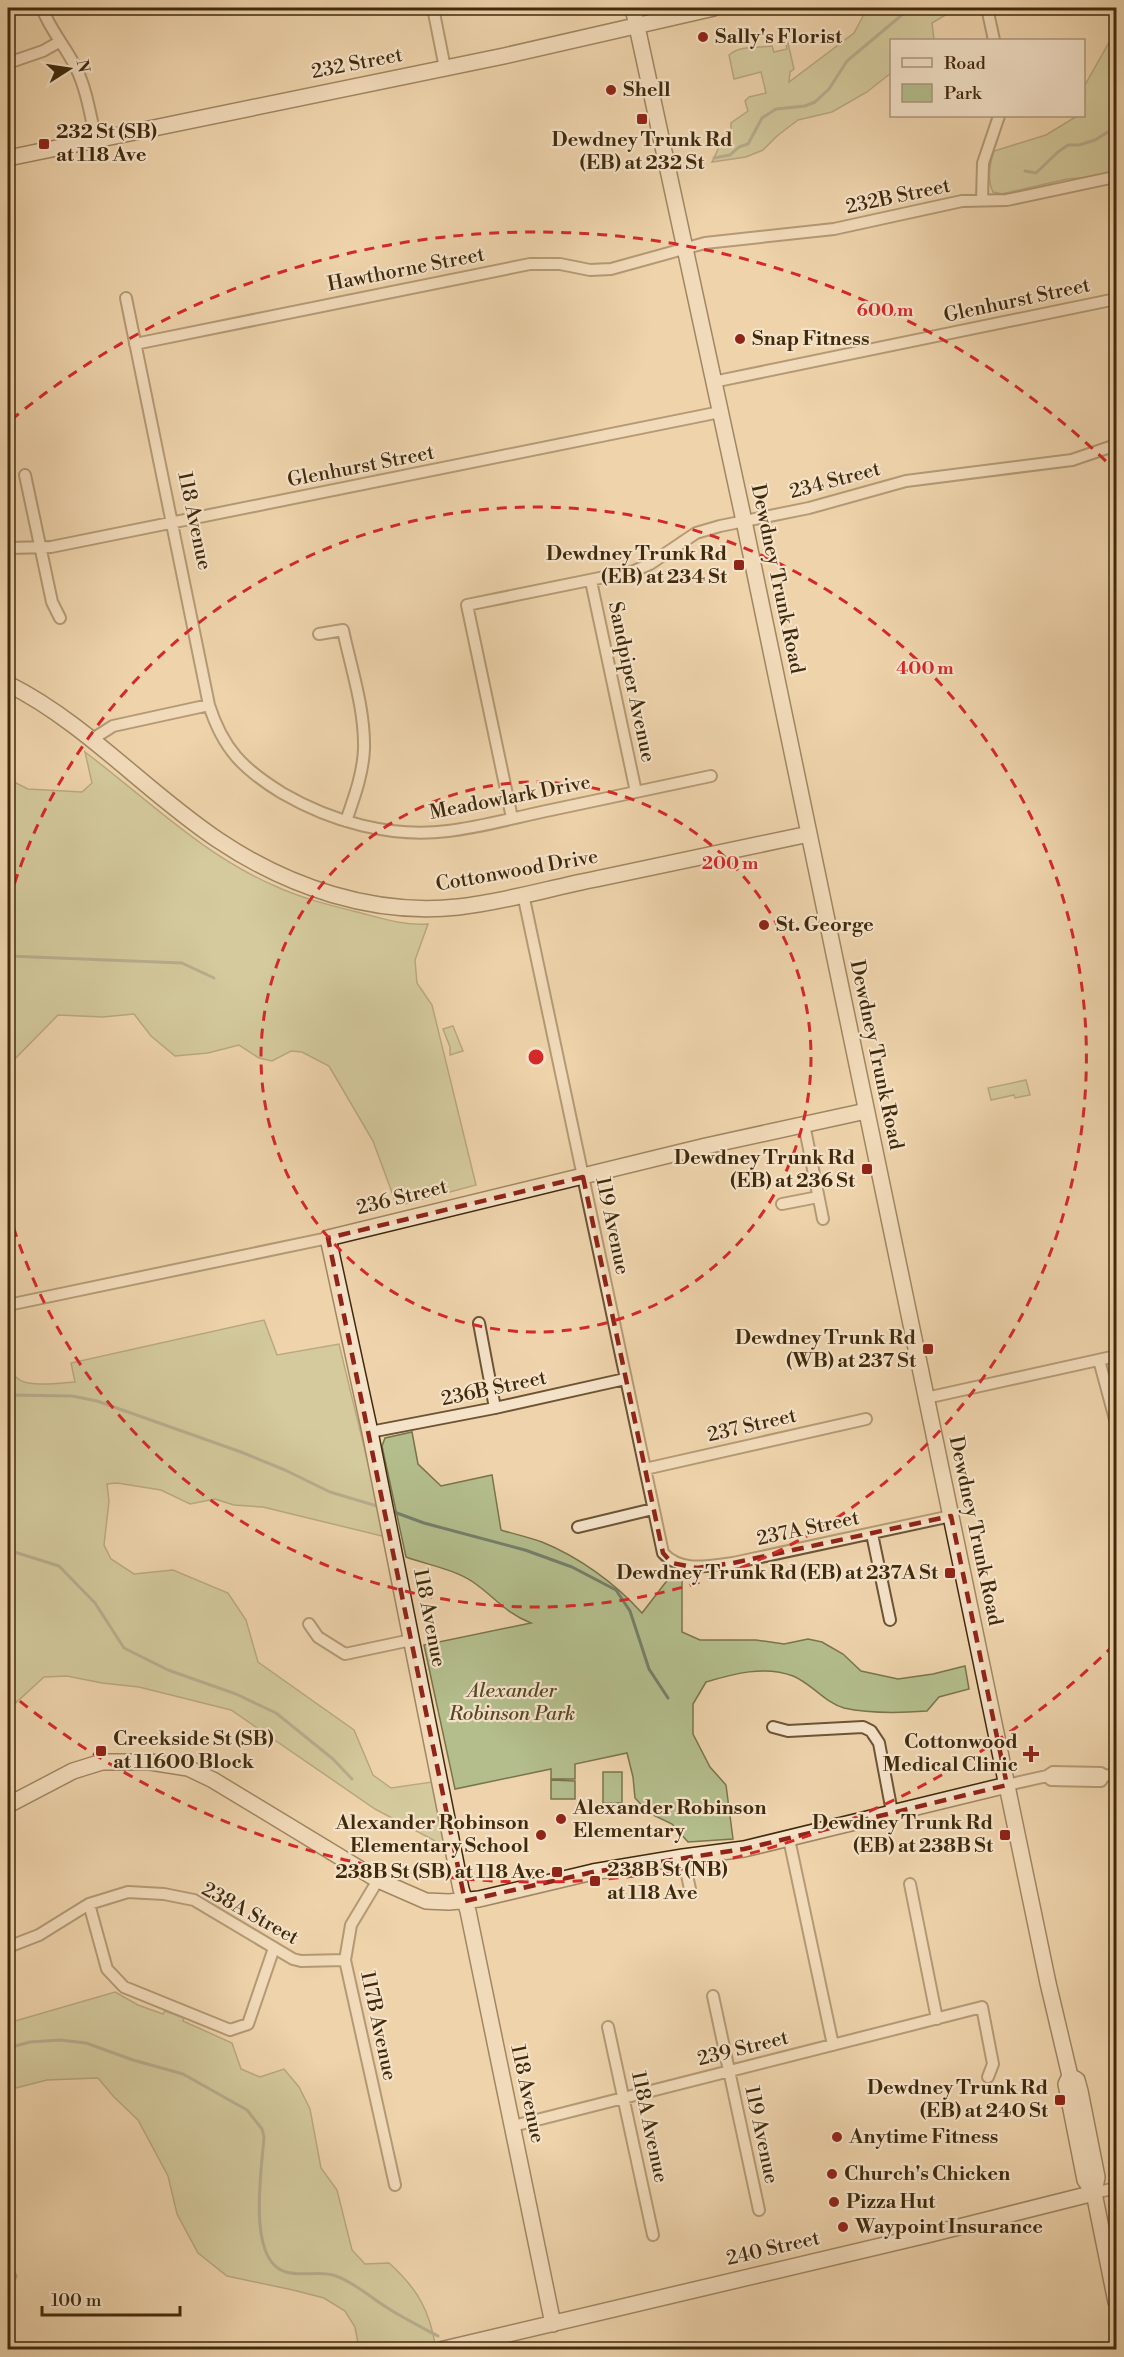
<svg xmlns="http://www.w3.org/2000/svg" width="1124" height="2357" font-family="'Libre Bodoni',serif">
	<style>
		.green { fill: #b4be8d; stroke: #7a744c; stroke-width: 1.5 }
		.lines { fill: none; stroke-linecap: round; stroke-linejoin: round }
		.stream { stroke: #757f6b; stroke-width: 3 }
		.street-casing { stroke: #6c5433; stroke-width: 14 }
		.secondary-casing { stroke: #402a0b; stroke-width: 18 }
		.street { stroke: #f4e2c9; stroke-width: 10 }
		.secondary { stroke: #f4e2c9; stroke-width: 15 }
		.marked { fill: none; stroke: #8f2418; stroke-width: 4.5; stroke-dasharray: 12 8; stroke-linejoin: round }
		.ring { fill: none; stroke: #d62828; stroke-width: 3; stroke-dasharray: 10 8 }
		.poi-dot { fill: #8f2418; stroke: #f4e2c9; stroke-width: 2 }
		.labels { text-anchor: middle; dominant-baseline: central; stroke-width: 4.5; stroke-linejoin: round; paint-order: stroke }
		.poi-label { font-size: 20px; font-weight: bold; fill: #402a0b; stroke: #f4e2c9; text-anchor: start }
		.street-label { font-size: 20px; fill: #402a0b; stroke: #f4e2c9 }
		.park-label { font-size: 20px; font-style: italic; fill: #574825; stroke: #f4e2c9 }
		.centre { fill: #d62828; stroke: #f4e2c9; stroke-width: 3 }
		.ring-label { font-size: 18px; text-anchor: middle; font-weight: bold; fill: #d62828; stroke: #f4e2c9; stroke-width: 4.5; stroke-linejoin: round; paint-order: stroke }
	</style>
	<rect width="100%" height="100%" fill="#eed3ac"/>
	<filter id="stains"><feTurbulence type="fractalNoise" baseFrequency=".00333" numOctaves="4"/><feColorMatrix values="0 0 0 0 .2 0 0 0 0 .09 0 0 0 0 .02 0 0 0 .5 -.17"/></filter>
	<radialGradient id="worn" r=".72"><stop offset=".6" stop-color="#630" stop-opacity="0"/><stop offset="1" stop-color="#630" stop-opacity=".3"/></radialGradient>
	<path class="green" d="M862,8H970H957L932,23L934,40H892L891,73L867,92L832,112L798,120L777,136L763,150L746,157L712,162L721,143L731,136V123L748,111L745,101L749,97L766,93L761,72L734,79L729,55C740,45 758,48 772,46L774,52L787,49L786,44L788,43L794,69L790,72L789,82L854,33L863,16Z
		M1116,30V159L1108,176L1067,179L1002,194L993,192C987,180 990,163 994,151L1046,135L1077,116H1084L1085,85Z
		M85,752C146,798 203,855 275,886C301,898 329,905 357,912C381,918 404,926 428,924L415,960L417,983L432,1005L476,1185L397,1206L373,1141L329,1066L302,1052L291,1051L272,1061L259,1058L239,1045L208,1053L175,1056L151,1036L134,1014L103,1017L58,1015L8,1066V779L28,789L82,792L92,783Z
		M453,1026L463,1051L450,1055V1047L443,1029Z
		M1026,1080L1030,1095L1015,1098L1014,1095L991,1100L988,1088Z
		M264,1320L277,1355L339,1344L386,1537L263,1507L234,1505L215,1499L190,1504L161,1490L117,1483L107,1484L109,1501L104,1545L111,1559L134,1574L173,1570L228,1593L246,1620L258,1662L354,1730L373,1775L391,1788L432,1782L445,1841L437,1842L375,1809L231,1710L139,1687L102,1683L67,1676L44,1677L8,1710V1356C10,1363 11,1374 17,1378C27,1388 61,1383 75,1382L71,1363Z
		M412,1432L418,1464L441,1486L492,1475L501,1530C514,1534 528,1537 542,1542C579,1557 615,1583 642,1613L669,1578L682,1576V1632L700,1640H756L784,1644L808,1639L822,1642L843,1654L861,1671L898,1679L933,1674L965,1666L969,1689L939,1697L927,1711C900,1713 871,1714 844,1708C825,1703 811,1683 793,1676C765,1665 733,1674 706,1682L693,1704V1734L710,1767L726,1785L733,1839L688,1842L672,1824L649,1813L635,1798L633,1777L627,1753L575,1764V1779H551V1769L455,1789L424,1645L531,1623C504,1612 496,1598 473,1582C454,1569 428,1565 406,1557L382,1446L385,1438Z
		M603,1772H622V1803H603Z
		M551,1780L575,1781V1799H551Z
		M115,1992L138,2005L163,2014L165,2011L184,2018L183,2021L232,2043L241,2069L260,2077L284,2069L299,2087L310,2109L321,2168L337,2190L352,2250L365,2264L389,2263C418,2289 430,2311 436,2349H359L355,2327L345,2311L324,2298L293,2290L227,2276L198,2253L177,2214L168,2176L138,2120L114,2097L98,2078L47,2080L8,2090V2023Z
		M8,2259L17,2276L8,2296Z"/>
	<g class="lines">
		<path class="stream" d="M714,158L730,155L739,147L748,144L762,118L776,109L805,106L815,102L829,89L847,61L903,14L922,8
			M1025,171L1036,173L1058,152L1068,145H1079L1095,140L1116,127
			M8,956L182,963L214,978
			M8,1395L72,1396L97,1401L241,1452L285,1470L330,1492L377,1506
			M394,1512L424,1523L525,1550L572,1567L616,1590L630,1611L649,1669L668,1698
			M8,1550L59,1566L95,1603L124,1648L168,1670L236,1694L276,1713L333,1759L352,1779
			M8,2048L30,2042L60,2040L86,2043L133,2060L183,2074L247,2110L262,2129L264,2137C262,2168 246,2261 286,2272C302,2277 321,2270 336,2276C355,2283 369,2296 386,2307C403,2318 421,2327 438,2336"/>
		<defs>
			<path id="street" d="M42,8C50,30 66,47 76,68C87,90 90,115 96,139
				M433,8L445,68
				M987,8L994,40
				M8,63L43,51L59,42
				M982,200L983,163L999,116
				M126,298L209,705C223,749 243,769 282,793C332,822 390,838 448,831C482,827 517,817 551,810C604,799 657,787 711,776
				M135,344L530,264H560L590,270L611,269L705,243L834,229L962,201L1007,200L1110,178L1116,174
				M713,382L1116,299
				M25,475L52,602L60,618
				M8,548L51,547L720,412
				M591,581L636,792
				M319,634L343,630C351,668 365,709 364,749C363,774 354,798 346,821
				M91,740L113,726L209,705
				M512,818L467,605L634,571L650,564L696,533L720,526L809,508L906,481L1072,460L1116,445
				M523,894L663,1553C681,1573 709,1566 733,1563L951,1516
				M804,1124L823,1219
				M782,1204L818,1197
				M8,1305L328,1238
				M479,1323L495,1408
				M1099,1360L1116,1423
				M926,1398L1116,1356
				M370,1432L495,1408L625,1379
				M645,1469L866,1419
				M578,1527L653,1509
				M872,1534L890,1620
				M309,1624L318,1637L345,1654L411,1640
				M773,1727L788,1731L863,1727L871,1731L879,1743L892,1812
				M1047,1776L1051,1780L1095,1781H1101L1104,1776
				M1007,1785L1047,1776L1053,1772L1101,1773L1104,1776L1116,1774
				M789,1839L833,2045
				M683,1857L690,1889
				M378,1880L351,1925L345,1960L395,2185
				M910,1884L937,2019
				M89,1904L107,1969L124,1987L230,2030L248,2024L274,1948
				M8,1947L39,1935L89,1904L128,1892L164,1894L194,1900L293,1959L301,1961L345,1960
				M713,1996L759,2210
				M608,2027L653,2235
				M513,2126L982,2007L993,2064L988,2077
				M1094,2193L1116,2188"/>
			<path id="secondary" d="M633,8L744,521L1048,1983L1070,2076L1066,2084L1085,2180L1094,2193
				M8,158L504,56L714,8
				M8,684C86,723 146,792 218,840C288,887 373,916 458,907C504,902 550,888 596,879C667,864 738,849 809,834
				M8,1805L73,1771L102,1762H150L188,1768L213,1780L378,1880L426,1901L449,1902L479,1899L593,1872L683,1857L744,1849L1007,1785
				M1070,2076L1077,2080L1080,2091L1097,2177L1094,2193L1116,2302
				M553,2324L468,1911L461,1889L370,1432L328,1238L706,1146L866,1111
				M440,2350L927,2235L1094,2193"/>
		</defs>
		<use href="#street" class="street-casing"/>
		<use href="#secondary" class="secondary-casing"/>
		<use href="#street" class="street"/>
		<use href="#secondary" class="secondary"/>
	</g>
	<path d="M0 0H1124V2357H0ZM583,1177L663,1553L672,1563L697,1568L733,1563L951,1516L1007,1785L744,1849L593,1872L465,1901L328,1238Z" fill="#eed3ac" fill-opacity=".55" fill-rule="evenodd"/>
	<path class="marked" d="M583,1177L663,1553L672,1563L697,1568L733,1563L951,1516L1007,1785L744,1849L593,1872L465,1901L328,1238Z"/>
	<g class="ring">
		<circle cx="536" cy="1057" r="275"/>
		<path d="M9 901A550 550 0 1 1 9 1213"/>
		<path d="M1114 1645A825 825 0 0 1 11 1694M11 420A825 825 0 0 1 1114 469"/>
	</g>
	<g class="poi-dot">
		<circle cx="703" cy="37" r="6"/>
		<circle cx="611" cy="90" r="6"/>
		<rect x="636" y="113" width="12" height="12" rx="3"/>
		<rect x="38" y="138" width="12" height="12" rx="3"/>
		<circle cx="740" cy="339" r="6"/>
		<rect x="733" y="559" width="12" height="12" rx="3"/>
		<circle cx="764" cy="925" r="6"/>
		<rect x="861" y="1163" width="12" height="12" rx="3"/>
		<rect x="922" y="1343" width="12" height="12" rx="3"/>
		<rect x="944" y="1567" width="12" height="12" rx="3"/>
		<rect x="95" y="1745" width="12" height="12" rx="3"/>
		<path d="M1028 1745h6v6h6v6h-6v6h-6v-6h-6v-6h6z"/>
		<circle cx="561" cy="1819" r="6"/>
		<circle cx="541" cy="1835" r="6"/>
		<rect x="999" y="1829" width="12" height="12" rx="3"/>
		<rect x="551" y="1866" width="12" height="12" rx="3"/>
		<rect x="589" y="1875" width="12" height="12" rx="3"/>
		<rect x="1054" y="2094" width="12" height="12" rx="3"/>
		<circle cx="837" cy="2137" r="6"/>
		<circle cx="832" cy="2174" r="6"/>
		<circle cx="834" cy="2202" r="6"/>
		<circle cx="843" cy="2227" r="6"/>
	</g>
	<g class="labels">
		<g class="poi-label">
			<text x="715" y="37">Sally's Florist</text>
			<text x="623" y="90">Shell</text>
			<text x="56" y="132">232 St (SB)<tspan x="56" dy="23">at 118 Ave</tspan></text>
			<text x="642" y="140" text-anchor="middle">Dewdney Trunk Rd<tspan x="642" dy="23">(EB) at 232 St</tspan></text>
			<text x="752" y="339">Snap Fitness</text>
			<text x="727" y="554" text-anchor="end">Dewdney Trunk Rd<tspan x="727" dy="23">(EB) at 234 St</tspan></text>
			<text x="776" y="925">St. George</text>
			<text x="855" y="1158" text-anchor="end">Dewdney Trunk Rd<tspan x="855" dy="23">(EB) at 236 St</tspan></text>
			<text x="916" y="1338" text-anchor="end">Dewdney Trunk Rd<tspan x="916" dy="23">(WB) at 237 St</tspan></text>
			<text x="938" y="1573" text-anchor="end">Dewdney Trunk Rd (EB) at 237A St</text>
			<text x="113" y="1739">Creekside St (SB)<tspan x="113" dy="23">at 11600 Block</tspan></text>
			<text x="1018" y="1742" text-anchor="end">Cottonwood<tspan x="1018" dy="23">Medical Clinic</tspan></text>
			<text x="573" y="1808">Alexander Robinson<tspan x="573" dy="23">Elementary</tspan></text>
			<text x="529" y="1823" text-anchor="end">Alexander Robinson<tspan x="529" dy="23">Elementary School</tspan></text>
			<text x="993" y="1823" text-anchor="end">Dewdney Trunk Rd<tspan x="993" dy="23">(EB) at 238B St</tspan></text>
			<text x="607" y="1870">238B St (NB)<tspan x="607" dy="23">at 118 Ave</tspan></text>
			<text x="545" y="1872" text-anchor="end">238B St (SB) at 118 Ave</text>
			<text x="1048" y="2088" text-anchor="end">Dewdney Trunk Rd<tspan x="1048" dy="23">(EB) at 240 St</tspan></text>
			<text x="849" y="2137">Anytime Fitness</text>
			<text x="844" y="2174">Church's Chicken</text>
			<text x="846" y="2202">Pizza Hut</text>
			<text x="855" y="2227">Waypoint Insurance</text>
		</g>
		<g class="street-label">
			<text transform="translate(357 64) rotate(-11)">232 Street</text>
			<text transform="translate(898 197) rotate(-12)">232B Street</text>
			<text transform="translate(406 270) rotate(-11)">Hawthorne Street</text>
			<text transform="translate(1017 301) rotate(-12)">Glenhurst Street</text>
			<text transform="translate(361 467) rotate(-11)">Glenhurst Street</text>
			<text transform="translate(835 481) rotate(-15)">234 Street</text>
			<text transform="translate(194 521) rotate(78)">118 Avenue</text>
			<text transform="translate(777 579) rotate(78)">Dewdney Trunk Road</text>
			<text transform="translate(631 682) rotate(78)">Sandpiper Avenue</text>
			<text transform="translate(510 798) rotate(-11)">Meadowlark Drive</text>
			<text transform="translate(517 871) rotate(-10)">Cottonwood Drive</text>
			<text transform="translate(876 1055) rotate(78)">Dewdney Trunk Road</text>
			<text transform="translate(402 1198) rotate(-14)">236 Street</text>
			<text transform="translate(612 1226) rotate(78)">119 Avenue</text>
			<text transform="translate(494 1389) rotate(-12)">236B Street</text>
			<text transform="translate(752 1426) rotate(-13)">237 Street</text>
			<text transform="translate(808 1529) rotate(-12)">237A Street</text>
			<text transform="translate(975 1531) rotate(78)">Dewdney Trunk Road</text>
			<text transform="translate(429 1618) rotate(79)">118 Avenue</text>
			<text transform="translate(250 1914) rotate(29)">238A Street</text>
			<text transform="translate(378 2026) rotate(78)">117B Avenue</text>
			<text transform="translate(743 2049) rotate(-14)">239 Street</text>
			<text transform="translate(527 2094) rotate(78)">118 Avenue</text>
			<text transform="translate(649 2127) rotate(78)">118A Avenue</text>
			<text transform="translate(761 2135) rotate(78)">119 Avenue</text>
			<text transform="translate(773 2249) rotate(-13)">240 Street</text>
		</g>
		<g class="park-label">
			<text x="512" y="1691">Alexander<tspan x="512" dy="23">Robinson Park</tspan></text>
		</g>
	</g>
	<circle cx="536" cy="1057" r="9" class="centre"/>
	<g class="ring-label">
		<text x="885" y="316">600 m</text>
		<text x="925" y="674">400 m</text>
		<text x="730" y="869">200 m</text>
	</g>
	<rect width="1124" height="2357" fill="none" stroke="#eed3ac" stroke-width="30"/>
	<rect x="9" y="9" width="1106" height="2339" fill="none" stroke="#402a0b" stroke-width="3"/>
	<rect x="15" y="15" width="1094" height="2327" fill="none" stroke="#402a0b" stroke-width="1.5"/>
	<rect x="890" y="39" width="195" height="78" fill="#f4e2c9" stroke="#ac987d" stroke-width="1.5"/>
	<rect x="902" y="58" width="30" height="9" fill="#f4e2c9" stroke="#ac987d" stroke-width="1.5"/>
	<text x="944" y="69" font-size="18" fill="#402a0b">Road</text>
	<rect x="902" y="84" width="30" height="18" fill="#b4be8d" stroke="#ac987d" stroke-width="1.5"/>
	<text x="944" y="99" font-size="18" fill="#402a0b">Park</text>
	<g transform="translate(69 69) rotate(78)" stroke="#f4e2c9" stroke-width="4.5" paint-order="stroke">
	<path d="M0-4.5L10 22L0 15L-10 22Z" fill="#402a0b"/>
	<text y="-9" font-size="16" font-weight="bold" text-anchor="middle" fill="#402a0b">N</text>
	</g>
	<path d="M42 2306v9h138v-9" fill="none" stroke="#402a0b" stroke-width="3"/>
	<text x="51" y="2306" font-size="18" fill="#402a0b" stroke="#f4e2c9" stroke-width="4.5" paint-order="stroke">100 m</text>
	<rect width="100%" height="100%" filter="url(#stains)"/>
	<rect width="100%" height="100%" fill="url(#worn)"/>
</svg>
